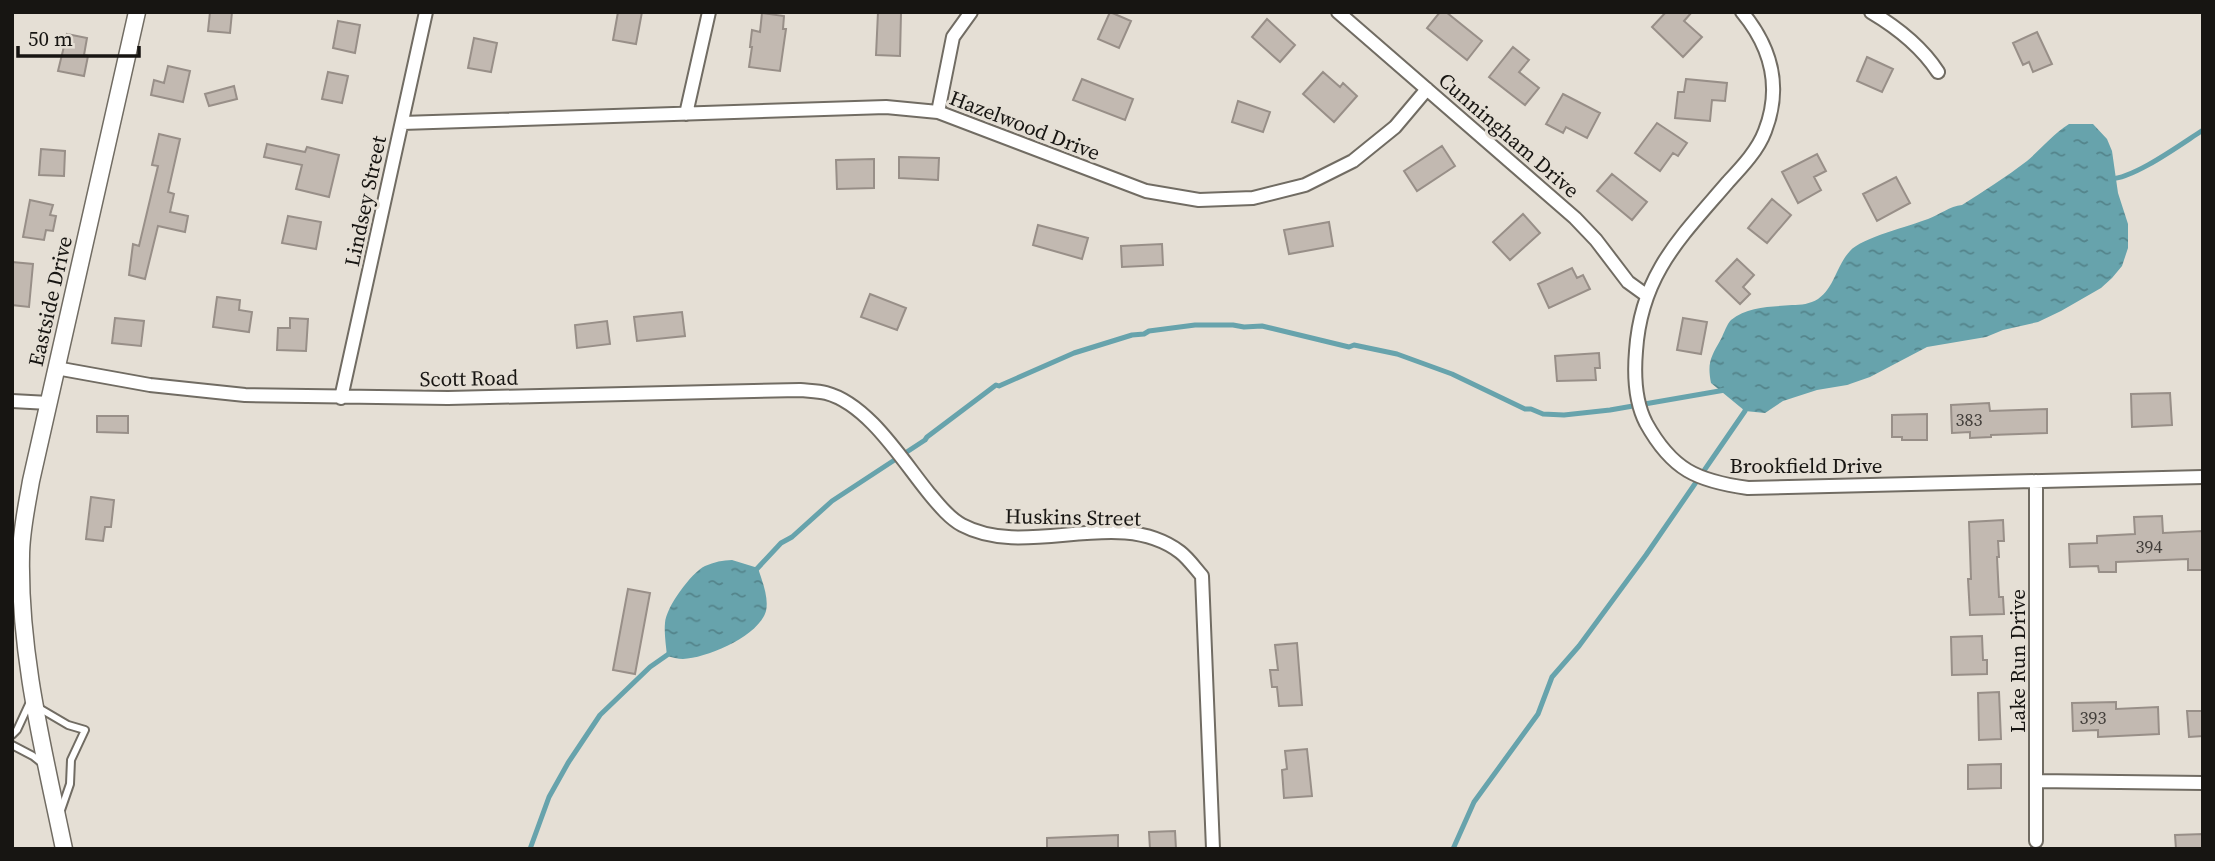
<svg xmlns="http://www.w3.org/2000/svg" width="2215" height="861" font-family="'Source Serif 4',serif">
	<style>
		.water { fill: url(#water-ripples) }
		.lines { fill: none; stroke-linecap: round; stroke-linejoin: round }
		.stream { stroke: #67a3ac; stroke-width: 5 }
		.building { fill: #c2b9b1; stroke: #988f88; stroke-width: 2 }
		.service-casing { stroke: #716c63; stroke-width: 10 }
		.minor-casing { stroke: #716c63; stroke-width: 16 }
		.tertiary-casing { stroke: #716c63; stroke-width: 19 }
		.service { stroke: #fff; stroke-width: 6 }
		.minor { stroke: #fff; stroke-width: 12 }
		.tertiary { stroke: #fff; stroke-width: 16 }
		.labels { text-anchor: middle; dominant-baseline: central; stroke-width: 6; stroke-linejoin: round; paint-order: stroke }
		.number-label { font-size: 18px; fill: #423e3a }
		.street-label { font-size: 21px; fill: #171512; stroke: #e5dfd5 }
	</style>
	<defs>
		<pattern id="water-ripples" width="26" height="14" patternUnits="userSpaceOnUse" patternTransform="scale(1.75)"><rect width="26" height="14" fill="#67a3ac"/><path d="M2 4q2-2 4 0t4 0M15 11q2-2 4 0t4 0" fill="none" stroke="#54848b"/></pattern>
	</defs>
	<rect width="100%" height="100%" fill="#e5dfd5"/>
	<path class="water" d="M2069,124H2093L2107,139L2112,151L2118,193L2128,224V248L2122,266L2112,278L2101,288L2061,311L2038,322L2003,330L1986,337L1927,347L1870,377L1847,385L1817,390L1783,401L1765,413L1745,411L1711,383C1707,362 1711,357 1721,339C1724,333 1727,324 1731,320C1748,306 1771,307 1792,305C1801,305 1810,304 1818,299C1835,287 1836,266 1850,251C1861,238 1910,226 1928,219C1939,215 1950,206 1962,205C1984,191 2006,177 2027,161C2041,149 2053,134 2069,124Z
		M732,560L758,568C762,581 769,597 766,611C759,636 707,658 683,659C678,659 672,657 667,656C666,645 664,633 665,623C666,607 691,573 705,566C714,562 723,560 732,560Z"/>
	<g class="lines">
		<path class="stream" d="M2110,179C2135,178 2181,144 2203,130
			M753,573L781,543L792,537L832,501L925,440L927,437L996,385L999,386L1074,353L1132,335L1144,334L1149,331L1195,325H1233L1244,327L1262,326L1349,347L1354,345L1397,354L1452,374L1525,409H1531L1543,414L1564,415L1610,410L1725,390
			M530,849L549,797L568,763L600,715L650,667L670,653
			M1453,849L1474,802L1538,714L1552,677L1579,646L1646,555L1745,411L1746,406"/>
	</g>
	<path class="building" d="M210,12H232L230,33L208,31Z
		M618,12H642L636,44L613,40Z
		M878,12L901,13L900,56L876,55Z
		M1110,12L1131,21L1119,48L1098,39Z
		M1440,12H1446L1482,41L1467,60L1427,28Z
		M1666,12H1692L1684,21L1702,37L1683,57L1652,27Z
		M762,13L784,16L783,29H786L780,71L749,67L752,47H750L752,30L760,32Z
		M1267,19L1295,45L1280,62L1252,37Z
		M338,21L360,25L355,53L333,48Z
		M2037,32L2052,64L2033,72L2029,62L2023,65L2013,43Z
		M67,34L87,38L84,55L88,56L84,76L58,71Z
		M474,38L497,43L491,72L468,68Z
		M1513,47L1529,60L1519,72L1539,88L1525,105L1489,77Z
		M1867,57L1893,69L1882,92L1857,81Z
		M168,66L190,71L183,102L151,95L154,80L164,83Z
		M328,72L348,76L342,103L322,99Z
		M1323,72L1340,87L1343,83L1357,96L1334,122L1303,94Z
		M1082,79L1133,99L1125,120L1073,100Z
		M1686,79L1727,83L1725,101L1712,100L1710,121L1675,118L1678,92H1684Z
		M234,86L237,99L209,106L205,94Z
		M1563,94L1600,113L1587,138L1566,127L1563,133L1546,124Z
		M1238,101L1270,112L1263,132L1232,122Z
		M1657,123L1687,143L1678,156L1673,153L1660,171L1635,153Z
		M159,134L180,139L168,192L174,194L170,212L188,216L185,232L158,226L145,279L129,275L133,244L139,246L158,166L152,165Z
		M267,144L305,152L307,147L339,155L329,197L296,189L302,165L264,157Z
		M1442,146L1455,166L1417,191L1404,171Z
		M41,149L65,151L64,176L39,175Z
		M1817,154L1826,171L1814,177L1821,190L1798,203L1782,172Z
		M899,157L939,158L938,180L899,178Z
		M874,159V188L837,189L836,160Z
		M1612,174L1647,202L1632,220L1597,191Z
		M1896,177L1910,203L1877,221L1863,194Z
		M1772,199L1791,215L1767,243L1748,228Z
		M30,200L53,205L50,215L56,216L53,231L46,230L44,240L23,237Z
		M1523,214L1540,233L1510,260L1493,242Z
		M288,216L321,222L316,249L282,243Z
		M1329,222L1333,246L1289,254L1284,230Z
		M1038,225L1088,238L1082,259L1033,245Z
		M1162,244L1163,265L1122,267L1121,246Z
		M1737,259L1754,275L1743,287L1750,294L1740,304L1716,281Z
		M12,262L33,264L29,307L12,305Z
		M1572,268L1577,278L1583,275L1590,289L1549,308L1538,284Z
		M870,294L906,308L897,330L861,317Z
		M217,297L240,300L239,310L252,312L249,332L213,327Z
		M682,312L685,336L637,341L634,317Z
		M115,318L144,321L141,346L112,343Z
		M290,318L308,319L306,351L277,350L278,328H290Z
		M1683,318L1707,322L1701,354L1677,350Z
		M607,321L610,344L577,348L575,325Z
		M1599,353L1600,368H1595L1596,380L1557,381L1555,356Z
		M2170,393L2172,425L2132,427L2131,394Z
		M1989,403L1990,411L2047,409V433L1991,435V437L1970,438V432L1952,433L1951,405Z
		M1927,414V440H1902V437H1892V415Z
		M97,416H128V433L97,432Z
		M91,497L114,500L111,527H105L103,541L86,539Z
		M2162,516L2163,533L2203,531V570H2188V559L2116,562V572H2099L2098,566L2070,567L2069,544L2097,543V536L2135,534L2134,517Z
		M2003,520L2004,541H1998L1999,557H1997L1999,597H2003L2004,614L1970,615L1968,579H1971L1969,522Z
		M628,589L650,593L635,674L613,670Z
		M1982,636L1983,660H1987V674L1952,675L1951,637Z
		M1297,643L1302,705L1279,706L1277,687H1272L1270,670H1278L1275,645Z
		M1999,692L2001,739L1979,740L1978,693Z
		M2116,702V709L2158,707L2159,734L2098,737V730L2073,731L2072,703Z
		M2187,711H2203V736L2189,737Z
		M1307,749L1312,796L1284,798L1282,770L1287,769L1285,751Z
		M2001,764V788L1968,789V765Z
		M1175,831L1176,849H1150L1149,832Z
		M2203,834V849H2176L2175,835Z
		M1118,835V849H1047V838Z"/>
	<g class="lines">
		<defs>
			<path id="service" d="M39,708L68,725L85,730L71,760L70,784L61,810
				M12,735L17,730L30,702
				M12,745L33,756L43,764"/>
			<path id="minor" d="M1338,12L1575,218L1596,240L1628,282L1646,295
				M1742,12C1771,47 1782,87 1765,131C1758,150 1742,167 1728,182C1681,237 1641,274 1636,351C1634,375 1635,402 1646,423C1672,470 1697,481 1748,488L2203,477
				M1871,12C1898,28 1921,46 1938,72
				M938,112L953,37L971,12
				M686,114L709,12
				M402,123L886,107L938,112L1146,191L1199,200L1253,198L1305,185L1353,161L1395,127L1427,89
				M56,368L150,385L245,395L448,398L800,390C809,391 818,391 826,393C868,404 902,460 928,492C938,504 949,518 962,525C1027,560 1118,505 1180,552C1188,558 1195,568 1202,576L1213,849
				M341,398L426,12
				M12,401L49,403
				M2036,481V841
				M2036,781L2203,783"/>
			<path id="tertiary" d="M64,849C44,752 19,655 21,556C21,531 27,505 31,481L137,12"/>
		</defs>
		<use href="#service" class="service-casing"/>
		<use href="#minor" class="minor-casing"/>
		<use href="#tertiary" class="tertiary-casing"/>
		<use href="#service" class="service"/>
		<use href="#minor" class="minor"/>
		<use href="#tertiary" class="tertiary"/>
	</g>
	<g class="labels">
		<g class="number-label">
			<text x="1969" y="419">383</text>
			<text x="2149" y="546">394</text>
			<text x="2093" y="717">393</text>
		</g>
		<g class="street-label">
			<text transform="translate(1025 125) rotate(21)">Hazelwood Drive</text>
			<text transform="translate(1509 135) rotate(41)">Cunningham Drive</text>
			<text transform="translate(365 201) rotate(-78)">Lindsey Street</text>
			<text transform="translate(50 301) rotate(-77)">Eastside Drive</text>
			<text transform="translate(469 378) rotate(-1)">Scott Road</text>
			<text x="1806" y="465">Brookfield Drive</text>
			<text transform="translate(1073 517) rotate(1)">Huskins Street</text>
			<text transform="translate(2017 661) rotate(-90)">Lake Run Drive</text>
		</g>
	</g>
	<rect width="2215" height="861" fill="none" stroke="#171512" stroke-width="28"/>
	<path d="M18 46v10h121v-10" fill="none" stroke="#171512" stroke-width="3.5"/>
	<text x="28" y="46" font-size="21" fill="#171512" stroke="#e5dfd5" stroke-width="5" paint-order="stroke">50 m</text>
</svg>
